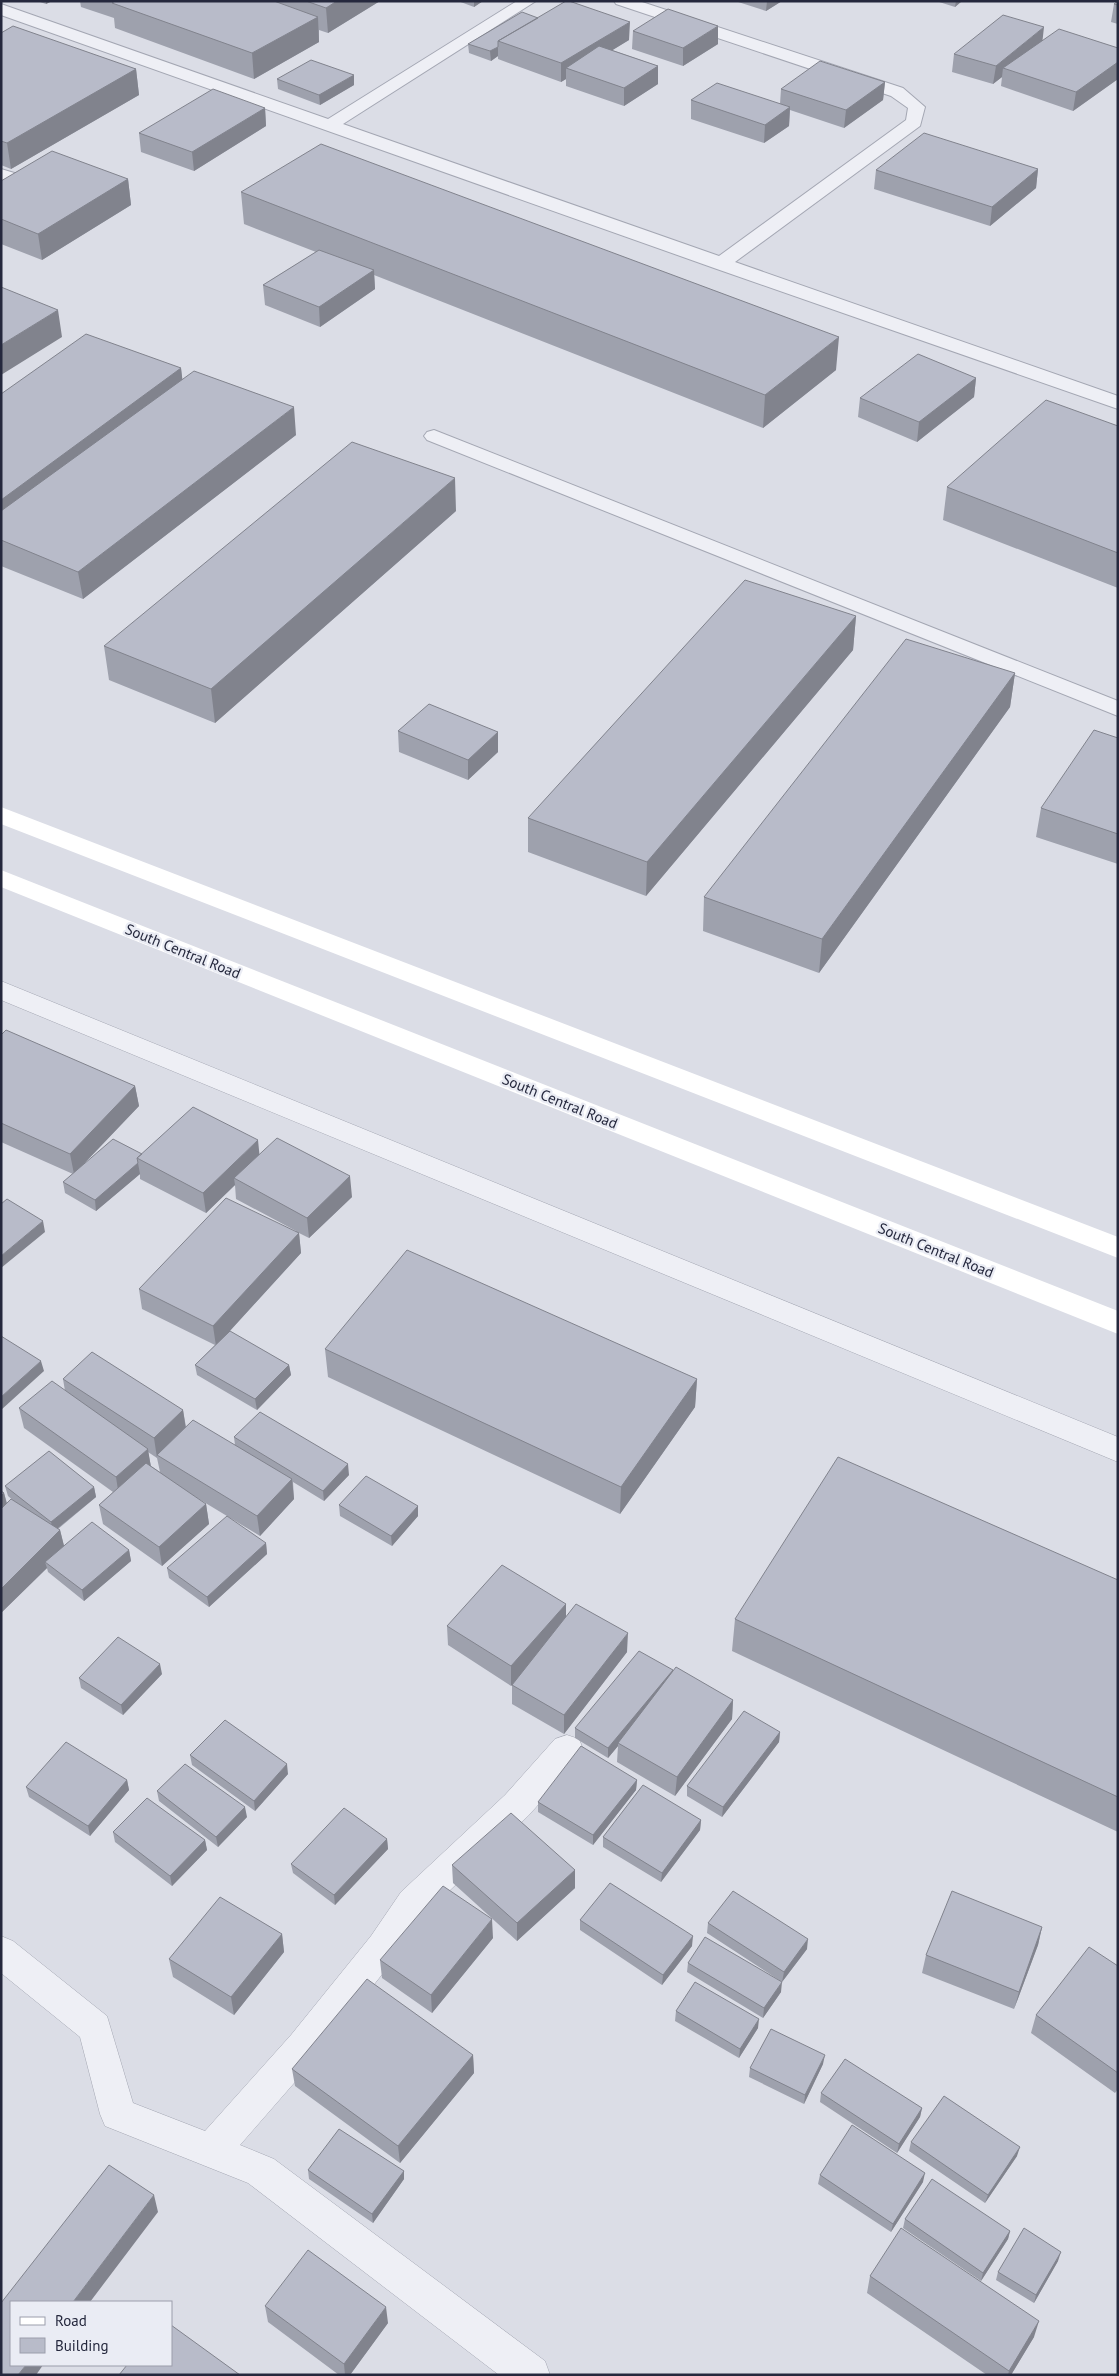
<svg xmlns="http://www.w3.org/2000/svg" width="1119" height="2376" font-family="'PT Sans',sans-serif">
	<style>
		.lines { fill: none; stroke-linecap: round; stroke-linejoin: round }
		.service-casing { stroke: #a4a7b3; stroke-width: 2 }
		.minor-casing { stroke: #a4a7b3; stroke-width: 1 }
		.tertiary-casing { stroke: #a4a7b3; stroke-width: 1 }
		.service { fill: #eeeff5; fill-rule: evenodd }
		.minor { fill: #eeeff5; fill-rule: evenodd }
		.tertiary { fill: #eeeff5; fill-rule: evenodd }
		.secondary { fill: #fff; fill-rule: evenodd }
		.wall { fill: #9ea1ad; fill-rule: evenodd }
		.shaded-wall { fill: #81838d }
		.building { fill: #b8bbc9; stroke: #81838d }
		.labels { text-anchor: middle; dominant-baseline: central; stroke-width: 4.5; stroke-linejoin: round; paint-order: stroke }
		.street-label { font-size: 15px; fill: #25283d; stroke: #eaecf4 }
	</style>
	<rect width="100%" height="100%" fill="#dbdde6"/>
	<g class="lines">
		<defs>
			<path id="service" d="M517,1H536L343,124L719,256L906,120L908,108L891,96L616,4L614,1H639L903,88L925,107L920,126L735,262L1118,396V409L714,268L1,15V4L328,119Z
				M1,169L31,178L34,182L31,186L25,187L1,180Z
				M434,430L1118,701V716L427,440L424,436L427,432Z"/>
			<path id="minor" d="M567,1735L579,1739L583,1749L579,1759L529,1815L425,1914L395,1958L315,2059L240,2145L274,2159L545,2361L550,2375H499L248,2183L105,2126L100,2114L80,2037L1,1973V1936L13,1941L107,2016L133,2103L205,2131L291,2035L371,1936L401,1892L505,1795L555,1739Z"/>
			<path id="tertiary" d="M1,981L1118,1437V1462L1,1000Z"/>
		</defs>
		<use href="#service" class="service-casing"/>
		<use href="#minor" class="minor-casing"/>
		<use href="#tertiary" class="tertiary-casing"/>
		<use href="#service" class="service"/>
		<use href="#minor" class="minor"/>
		<use href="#tertiary" class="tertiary"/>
		<path class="secondary" d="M1,807L1118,1237V1258L1,824Z
			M1,870L1118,1311V1334L1,887Z"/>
	</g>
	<path class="wall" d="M37,1H52L46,4Z
		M80,1H380L328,33L319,30V42L254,79L115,28L114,18L81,7Z
		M458,1H483L474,7Z
		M735,1H782L766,11Z
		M936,1H962L955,7Z
		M1118,1V24L1111,22L1114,4Z
		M538,18L629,40L612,50L658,66V84L624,106L566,86V79L561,82L498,59V56L491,61L469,53L468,44Z
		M633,31L718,44L683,66L632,49Z
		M1,33L136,69L139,95L11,169L1,165Z
		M1042,41L1118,48V79L1073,111L1001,86L1002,77L993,84L952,72L954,54Z
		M277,79L354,85L320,105L278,89Z
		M885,82L883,100L844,128L790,110L789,126L764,143L691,119V100L780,104L781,89Z
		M265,108L266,126L194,171L141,152L139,133Z
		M1038,169L1036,188L990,226L874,189L876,170Z
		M128,179L131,205L42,260L1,244V181Z
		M241,192L836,370L763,428L374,275L375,289L320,327L265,305L263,285L316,252L244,224Z
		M181,368L182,380L296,435L83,599L1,566V394Z
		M976,378L974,397L917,442L858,417L860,398Z
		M1118,426V588L943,520L947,487Z
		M456,511L215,723L109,680L104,646Z
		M856,616L853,650L646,896L528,852V818Z
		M1015,673L1010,707L819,973L703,931L704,897Z
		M398,731L498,732V752L468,780L399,752Z
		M1118,738V864L1036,837L1041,808Z
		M1,1035L135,1086L139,1106L80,1168L142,1154H260L352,1197L309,1238L299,1233L301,1253L229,1332L289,1365L291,1375L257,1410L197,1375L195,1365L215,1345L142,1309L139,1289L296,1231L236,1199L235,1185L206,1213L140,1179V1174L96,1211L65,1193L63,1182L73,1174L1,1142Z
		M325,1349L697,1379L695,1407L620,1514L328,1377Z
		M63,1379L183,1410L186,1427L235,1445L234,1437L349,1475L324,1501L293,1482L294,1499L260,1536L189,1493L206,1504L209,1524L162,1566L103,1524L99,1505L113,1492L24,1428L19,1408L65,1391ZM148,1452L157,1458L160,1472L151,1466Z
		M5,1486L94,1487L96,1497L58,1529L60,1530L64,1546L129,1550L131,1561L84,1601L48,1572L47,1568L1,1613V1491L4,1493L7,1503H16L8,1496Z
		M339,1505L418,1506V1516L392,1546L340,1516Z
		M266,1543L267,1554L209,1607L169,1578L167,1568Z
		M1118,1580V1832L732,1651L735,1619Z
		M566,1604V1617L627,1652L564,1734L512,1704V1685L511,1686L448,1645L447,1626Z
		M672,1672L733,1700L732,1719L675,1796L617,1762L618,1746L608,1758L575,1738V1728Z
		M162,1674L123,1715L81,1688L79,1678Z
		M780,1732L779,1742L722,1817L687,1796V1786Z
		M190,1755L288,1774L255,1811L192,1765Z
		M127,1780L129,1790L90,1836L29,1797L26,1787Z
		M637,1780L636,1790L593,1845L538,1812V1802Z
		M157,1791L247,1817L218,1847L159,1801Z
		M701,1820L700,1830L661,1882L603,1847V1837Z
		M113,1832L205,1840L207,1850L172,1886L115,1842Z
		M387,1839L388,1849L335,1905L293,1873L291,1864Z
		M452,1865L575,1870V1888L517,1941L453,1883Z
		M580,1920L692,1946L662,1985L580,1930Z
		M708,1923L807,1949L782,1982L707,1933Z
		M1042,1927L1038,1945L1014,2009L922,1973L926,1955Z
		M282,1934L284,1952L234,2015L173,1977L169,1959Z
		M493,1938L432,2013L382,1978L380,1960Z
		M688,1963L781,1992L763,2018L687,1972Z
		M1118,1966V2089L1115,2093L1031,2033L1036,2015Z
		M676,2011L758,2028L739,2058L675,2021Z
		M473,2055L474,2073L400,2163L295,2086L292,2069Z
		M823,2064L804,2104L749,2077L750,2068Z
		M821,2093L922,2108L920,2117L897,2153L820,2102Z
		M911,2142L1017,2156L985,2203L909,2151Z
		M308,2170L404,2171V2179L373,2223L309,2179Z
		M820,2175L923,2182L891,2232L818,2184Z
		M905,2219L1010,2231L1008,2239L981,2281L903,2228Z
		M1058,2261L1034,2303L996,2280L998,2272Z
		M870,2276L1034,2337L1011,2375H987L867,2293Z
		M265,2306L388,2323L350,2375H339L268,2322Z"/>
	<path class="shaded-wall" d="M46,1H52L46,4Z
		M337,1H380L328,33L326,8Z
		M474,1H483L474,7Z
		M767,1H782L766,11Z
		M956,1H962L955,7Z
		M318,17L319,42L254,79L252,53Z
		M630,22L629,40L577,72L566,68V79L561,82V63Z
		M718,26V44L683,66V48Z
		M1044,27L1042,45L1003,68L1002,77L993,84L996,66Z
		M498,47V56L491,61L490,51Z
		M1118,62V79L1073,111L1076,92Z
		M658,66V84L624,106V88Z
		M136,69L139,95L11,169L7,143Z
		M354,75V85L320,105L319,95Z
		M885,82L883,100L844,128L846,110Z
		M790,107L789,126L764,143L765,125Z
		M265,108L266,126L194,171L192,152Z
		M1038,169L1036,188L990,226L992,207Z
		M128,179L131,205L42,260L38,234Z
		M374,270L375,289L320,327L319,307Z
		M58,310L62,337L1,375V345Z
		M839,337L836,370L763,428L765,395Z
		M181,368L185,401L1,537V500Z
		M976,378L974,397L917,442L919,422Z
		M294,407L296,435L83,599L78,572Z
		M455,478L456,511L215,723L211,689Z
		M856,616L853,650L646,896L647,862Z
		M1015,673L1010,707L819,973L822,939Z
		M498,732V752L468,780V760Z
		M135,1086L139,1106L74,1174L70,1154Z
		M258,1140L260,1160L234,1178L235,1185L206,1213L203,1193Z
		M138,1163L140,1174L96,1211L95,1200Z
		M350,1176L352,1197L309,1238L307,1218Z
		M43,1221L45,1232L1,1268V1256Z
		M299,1233L301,1253L216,1346L213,1326Z
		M41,1361L44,1371L1,1410V1397Z
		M289,1365L291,1375L257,1410L255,1399Z
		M697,1379L695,1407L620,1514L621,1487Z
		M183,1410L186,1430L157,1455V1458L154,1438Z
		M148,1449L151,1468L119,1497L116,1477Z
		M348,1464L349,1475L324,1501L323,1491Z
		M292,1479L294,1499L260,1536L257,1516Z
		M94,1487L96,1497L53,1532L51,1522Z
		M4,1493L9,1513L1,1520V1496Z
		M206,1504L209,1524L162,1566L159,1547Z
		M418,1506V1516L392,1546L391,1536Z
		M60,1530L65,1550L45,1562L47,1568L1,1613V1589Z
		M266,1543L267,1554L209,1607L207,1597Z
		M129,1550L131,1561L84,1601L82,1590Z
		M566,1604V1623L511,1686V1666Z
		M628,1633L627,1652L564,1734V1715Z
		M160,1664L162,1674L123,1715L121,1705Z
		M673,1670L672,1681L618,1743V1746L608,1758V1748Z
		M733,1700L732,1719L675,1796L677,1777Z
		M780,1732L779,1742L722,1817L723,1807Z
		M287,1764L288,1774L255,1811L254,1801Z
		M127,1780L129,1790L90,1836L88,1826Z
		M637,1780L636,1790L593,1845V1835Z
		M245,1807L247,1817L218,1847L216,1837Z
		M701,1820L700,1830L661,1882L662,1873Z
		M387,1839L388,1849L335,1905L334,1895Z
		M205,1840L207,1850L172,1886L170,1876Z
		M575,1870V1888L517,1941V1923Z
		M492,1919L493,1938L432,2013L431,1995Z
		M1042,1927L1038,1945L1014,2009L1019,1992Z
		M282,1934L284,1952L234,2015L231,1997Z
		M693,1936L692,1946L662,1985L663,1975Z
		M808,1939L807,1949L782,1982L784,1972Z
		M782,1982L781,1992L763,2018L764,2008Z
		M759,2019L758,2028L739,2058L740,2049Z
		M473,2055L474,2073L400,2163L398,2146Z
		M825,2055L823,2064L804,2104L805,2095Z
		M922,2108L920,2117L897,2153L899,2144Z
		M1020,2147L1017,2156L985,2203L988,2195Z
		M404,2171V2179L373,2223L372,2214Z
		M925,2173L923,2182L891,2232L893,2224Z
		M154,2195L158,2212L90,2302H73Z
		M1010,2231L1008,2239L981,2281L983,2273Z
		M1061,2252L1058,2261L1034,2303L1036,2295Z
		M386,2307L388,2323L350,2375H345L344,2364Z
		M1039,2321L1034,2337L1011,2375H1008L1009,2371Z
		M26,2365H43L36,2375H18Z"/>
	<path class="building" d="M115,1H274L318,17L252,53L112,3Z
		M306,1H337L326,8Z
		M566,1H569L630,22L561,63L498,41Z
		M1118,1V5L1114,4Z
		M668,9L718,26L683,48L633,31Z
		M522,12L538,18L498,41V47L490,51L468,44Z
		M1003,15L1044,27L996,66L954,54Z
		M13,26L136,69L7,143L1,141V33Z
		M1059,29L1118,48V62L1076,92L1003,68Z
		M599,46L658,66L624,88L566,68Z
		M311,60L354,75L319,95L277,79Z
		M820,61L885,82L846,110L781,89Z
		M717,83L790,107L765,125L691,100Z
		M213,89L265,108L192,152L139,133Z
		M924,133L1038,169L992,207L876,170Z
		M321,144L839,337L765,395L241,192Z
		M52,151L128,179L38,234L1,219V181Z
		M319,250L374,270L319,307L263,285Z
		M1,287L58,310L1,345Z
		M86,334L181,368L1,500V394Z
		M918,354L976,378L919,422L860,398Z
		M194,371L294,407L78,572L1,540V511Z
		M1046,400L1118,426V553L947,487Z
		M352,442L455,478L211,689L104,646Z
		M745,580L856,616L647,862L528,818Z
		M906,639L1015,673L822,939L704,897Z
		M429,704L498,732L468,760L398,731Z
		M1094,730L1118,738V834L1041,808Z
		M6,1030L135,1086L70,1154L1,1123V1035Z
		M193,1107L258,1140L203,1193L137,1158Z
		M277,1138L350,1176L307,1218L234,1178Z
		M113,1139L142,1154L137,1158L138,1163L95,1200L63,1182Z
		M226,1198L299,1233L213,1326L139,1289Z
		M7,1199L43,1221L1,1256V1204Z
		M407,1250L697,1379L621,1487L325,1349Z
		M230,1331L289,1365L255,1399L195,1365Z
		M1,1336L41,1361L1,1397Z
		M92,1352L183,1410L154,1438L63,1379Z
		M52,1381L148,1449L116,1477L19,1408Z
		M260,1412L348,1464L323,1491L234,1437Z
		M193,1420L292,1479L257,1516L157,1455Z
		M49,1451L94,1487L51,1522L5,1486Z
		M838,1457L1118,1580V1797L735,1619Z
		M146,1463L206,1504L159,1547L99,1505Z
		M366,1476L418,1506L391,1536L339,1505Z
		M1,1491L4,1493L1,1496Z
		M11,1499L60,1530L1,1589V1509Z
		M227,1516L266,1543L207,1597L167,1568Z
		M92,1522L129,1550L82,1590L45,1562Z
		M502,1565L566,1604L511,1666L447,1626Z
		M576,1604L628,1633L564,1715L512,1685Z
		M118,1637L160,1664L121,1705L79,1678Z
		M639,1651L673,1670L608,1748L575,1728Z
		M676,1667L733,1700L677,1777L618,1743Z
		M744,1711L780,1732L723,1807L687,1786Z
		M225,1720L287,1764L254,1801L190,1755Z
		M66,1742L127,1780L88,1826L26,1787Z
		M581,1746L637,1780L593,1835L538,1802Z
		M185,1764L245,1807L216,1837L157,1791Z
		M643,1785L701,1820L662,1873L603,1837Z
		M147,1798L205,1840L170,1876L113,1832Z
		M344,1808L387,1839L334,1895L291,1864Z
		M511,1813L575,1870L517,1923L452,1865Z
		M610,1883L693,1936L663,1975L580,1920Z
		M443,1886L492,1919L431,1995L380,1960Z
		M733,1891L808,1939L784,1972L708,1923Z
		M952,1891L1042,1927L1019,1992L926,1955Z
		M220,1897L282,1934L231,1997L169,1959Z
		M705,1937L782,1982L764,2008L688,1963Z
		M1089,1947L1118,1966V2073L1036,2015Z
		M367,1979L473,2055L398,2146L292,2069Z
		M695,1982L759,2019L740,2049L676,2011Z
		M771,2029L825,2055L805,2095L750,2068Z
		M845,2059L922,2108L899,2144L821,2093Z
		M944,2096L1020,2147L988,2195L911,2142Z
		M852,2125L925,2173L893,2224L820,2175Z
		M339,2129L404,2171L372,2214L308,2170Z
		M109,2165L154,2195L73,2302H11V2365H26L18,2375H1V2303Z
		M932,2179L1010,2231L983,2273L905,2219Z
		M901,2228L1039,2321L1009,2371L870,2276Z
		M1024,2228L1061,2252L1036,2295L998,2272Z
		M308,2250L386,2307L344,2364L265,2306Z
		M171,2325L240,2375H119L127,2365H171Z"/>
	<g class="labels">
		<g class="street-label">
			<text transform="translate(183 951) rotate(22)">South Central Road</text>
			<text transform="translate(560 1101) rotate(22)">South Central Road</text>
			<text transform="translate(936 1250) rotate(22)">South Central Road</text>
		</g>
	</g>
	<rect width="1119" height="2376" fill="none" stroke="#25283d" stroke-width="5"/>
	<rect x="10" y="2301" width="162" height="65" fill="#eaecf4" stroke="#9b9eab"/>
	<rect x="20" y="2317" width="25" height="8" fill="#ffffff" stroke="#9b9eab"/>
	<text x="55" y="2326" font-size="15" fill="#25283d">Road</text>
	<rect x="20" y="2338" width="25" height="15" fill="#b8bbc9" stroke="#9b9eab"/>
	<text x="55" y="2351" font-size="15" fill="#25283d">Building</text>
</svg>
